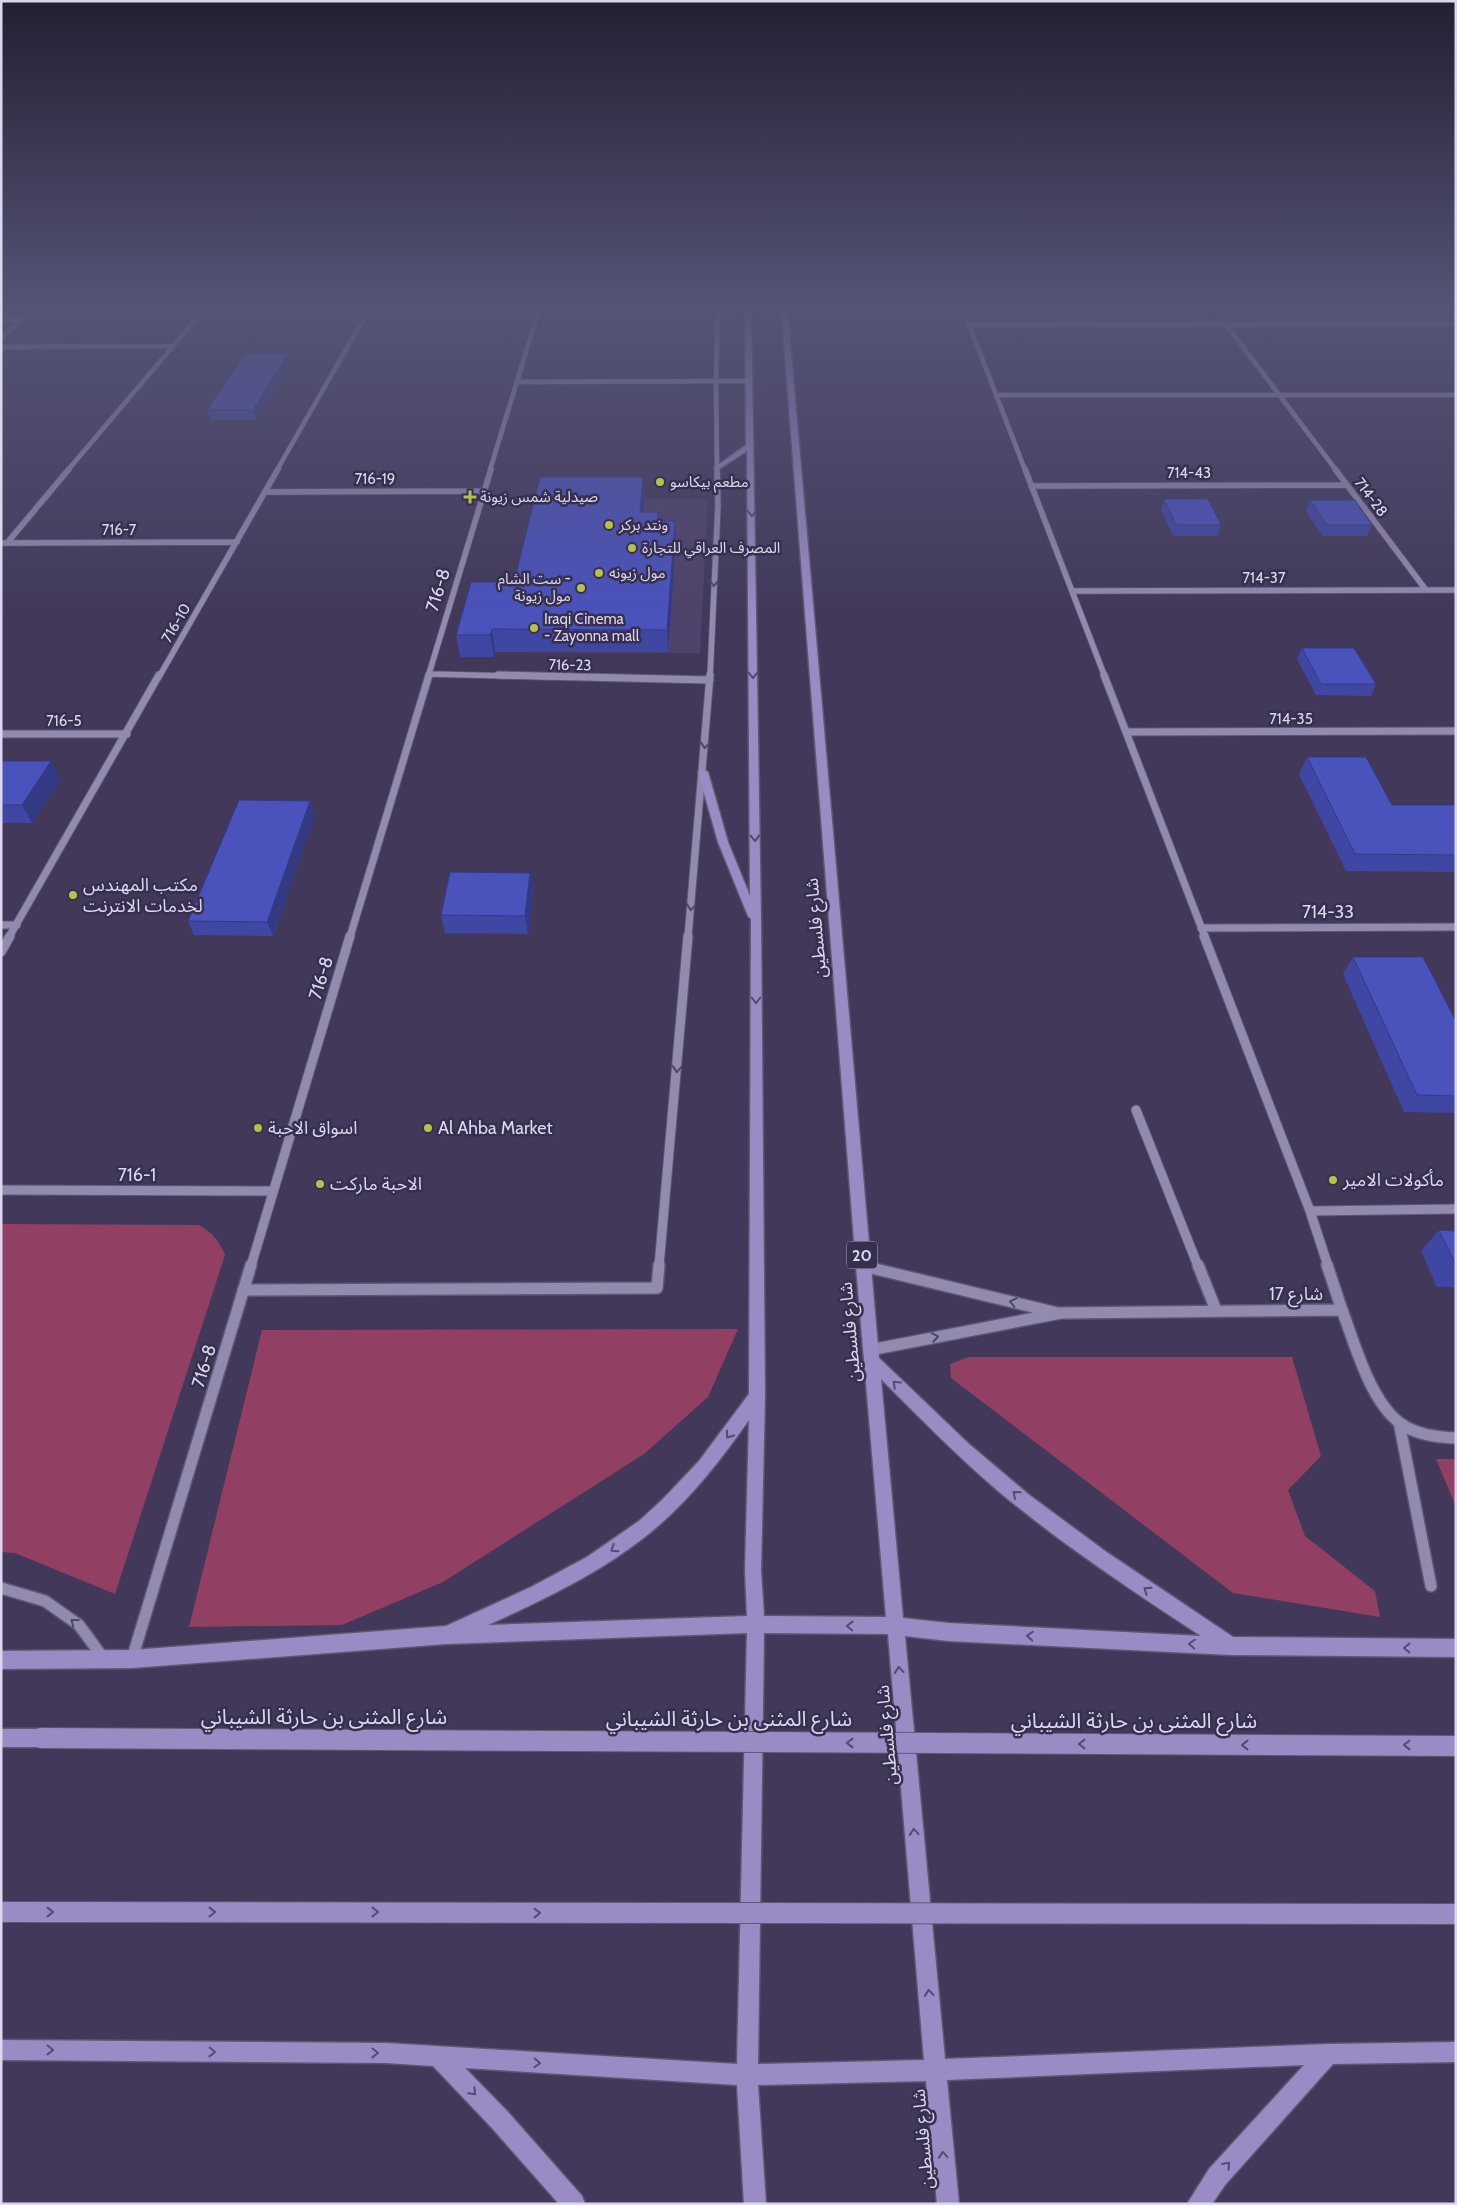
<svg xmlns="http://www.w3.org/2000/svg" width="1457" height="2205" font-family="Cabin,'Noto Sans Arabic',sans-serif">
	<style>
		.built { fill: #4e436a }
		.green { fill: #913f62 }
		.lines { fill: none; stroke-linecap: round; stroke-linejoin: round }
		.minor-far4-casing { stroke: #5f5772; stroke-width: 5.5 }
		.minor-far3-casing { stroke: #5f5772; stroke-width: 7 }
		.minor-far2-casing { stroke: #5f5772; stroke-width: 9 }
		.minor-far1-casing { stroke: #5f5772; stroke-width: 11 }
		.minor-casing { stroke: #5f5772; stroke-width: 14 }
		.major-casing { stroke: #5f5772; stroke-width: 3 }
		.minor-far4 { stroke: #938ab0; stroke-width: 4.5 }
		.minor-far3 { stroke: #938ab0; stroke-width: 5.5 }
		.minor-far2 { stroke: #938ab0; stroke-width: 7 }
		.minor-far1 { stroke: #938ab0; stroke-width: 9 }
		.minor { stroke: #938ab0; stroke-width: 11 }
		.major { fill: #9a8bc4; fill-rule: evenodd }
		.major-bridge-casing { stroke: #5f5772; stroke-width: 22; stroke-linecap: butt }
		.major-bridge { stroke: #9a8bc4; stroke-width: 20 }
		.wall { fill: #4047a2 }
		.shaded-wall { fill: #343984 }
		.building { fill: #4a52bc; stroke: #343984 }
		.oneway { stroke: #554b72 }
		.oneway2 { stroke: #4e4667 }
		.poi-dot { fill: #b4c24a; stroke: #372f4f; stroke-width: 2 }
		.labels { text-anchor: middle; dominant-baseline: central; stroke-width: 5; stroke-linejoin: round; paint-order: stroke }
		.far-street-label { font-size: 15px; fill: #dcd7ec; stroke: #372f4f }
		.far-poi-label { font-size: 15px; fill: #dcd7ec; stroke: #372f4f; text-anchor: start }
		.shield { fill: #372f4f; stroke: #aaa5bd; stroke-width: 1 }
		.shield-label { font-size: 16px; font-weight: bold; fill: #dcd7ec }
		.street-label { font-size: 18px; fill: #dcd7ec; stroke: #372f4f }
		.poi-label { font-size: 18px; fill: #dcd7ec; stroke: #372f4f; text-anchor: start }
		.near-street-label { font-size: 21px; fill: #dcd7ec; stroke: #372f4f }
	</style>
	<rect width="100%" height="100%" fill="#42395a"/>
	<path class="built" d="M542,498L708,499L700,653L496,652L494,657L475,604H517Z"/>
	<path class="green" d="M1,1224L199,1225C213,1233 219,1241 225,1255L115,1594L15,1553L1,1552Z
		M738,1329L708,1397L644,1454L443,1582L342,1625L189,1627L262,1330Z
		M969,1357H1292L1321,1456L1288,1490L1305,1536L1375,1591L1380,1617L1233,1593L951,1378L950,1364Z
		M1436,1459H1456V1507Z"/>
	<g class="lines">
		<defs>
			<path id="minor-far4" d="M962,306L1025,470
				M1212,306L1336,470
				M1,320H21
				M969,325L1456,324
				M1,338L37,306
				M1,347L173,346
				M518,382L750,381
				M996,395H1456
				M68,470L207,306
				M277,470L371,306
				M490,470L540,306
				M717,470L716,382L718,306"/>
			<path id="minor-far3" d="M1025,469L1105,677
				M1335,469L1426,590
				M1031,486L1346,485
				M266,492L485,491
				M4,543L237,542
				M7,543L69,469
				M1072,591L1456,590
				M429,674L557,677
				M159,677L278,469
				M428,677L491,469
				M710,677L718,505L717,469"/>
			<path id="minor-far2" d="M498,675L710,680
				M1104,675L1205,937
				M1126,732L1456,731
				M1,734H127
				M1,925H17
				M1201,928L1456,927
				M9,937L159,675
				M350,937L429,675
				M688,937L710,675"/>
			<path id="minor-far1" d="M1204,936L1310,1211
				M1,952L10,936
				M1136,1110L1198,1266
				M1,1190L273,1191
				M251,1266L350,936
				M659,1266L688,936
				M1328,1266L1310,1211L1456,1209"/>
			<path id="minor" d="M1198,1265L1216,1310
				M863,1266L1058,1313
				M243,1290L657,1288L659,1265
				M1342,1310C1355,1344 1370,1401 1400,1423C1416,1435 1437,1437 1456,1438
				M870,1350L1061,1313L1342,1310L1327,1265
				M1399,1422L1431,1586
				M1,1588L45,1601L79,1625L104,1659
				M132,1659L251,1265"/>
			<path id="major" d="M745,306H751L761,920L765,1396L761,1571L764,1616L886,1617L856,1266L781,306H787L879,1358L969,1444L1028,1494L1105,1551L1233,1637L1456,1639V1657L1231,1655L948,1641L905,1636L945,2059L1328,2044L1456,2042V2062L1333,2064L1225,2185L1212,2204H1187L1209,2169L1304,2065L947,2080L959,2204H937L926,2081L758,2085L766,2204H744L737,2085L465,2068L508,2112L582,2196L585,2204H559L492,2128L433,2066L386,2063L1,2060V2040L386,2043L737,2064L747,1633L446,1644L132,1668L1,1669V1651L132,1650L446,1626L531,1587L587,1557L639,1521L663,1499L699,1461L749,1394L751,919L748,916L718,842L698,772L703,769L708,772L728,842L750,896L747,451L719,469L714,468L746,445ZM881,1379C919,1417 956,1455 997,1490C1060,1543 1131,1590 1201,1636L948,1623L903,1618ZM749,1420L745,1571L747,1616L488,1625C545,1599 602,1572 651,1532C690,1500 720,1461 749,1420ZM764,1633L888,1634L924,2060L758,2064Z
				M1,1729H40L46,1732L49,1738L46,1744L40,1747H1Z"/>
		</defs>
		<use href="#minor-far4" class="minor-far4-casing"/>
		<use href="#minor-far3" class="minor-far3-casing"/>
		<use href="#minor-far2" class="minor-far2-casing"/>
		<use href="#minor-far1" class="minor-far1-casing"/>
		<use href="#minor" class="minor-casing"/>
		<use href="#major" class="major-casing"/>
		<use href="#minor-far4" class="minor-far4"/>
		<use href="#minor-far3" class="minor-far3"/>
		<use href="#minor-far2" class="minor-far2"/>
		<use href="#minor-far1" class="minor-far1"/>
		<use href="#minor" class="minor"/>
		<use href="#major" class="major"/>
		<defs>
			<path id="major-bridge" d="M40,1738L1456,1746
				M1,1912L1456,1914"/>
		</defs>
		<use href="#major-bridge" class="major-bridge-casing"/>
		<use href="#major-bridge" class="major-bridge"/>
	</g>
	<path class="wall" d="M289,353L291,363L256,420H211L207,410Z
		M645,498L643,512H658L659,521L676,542L668,652H495L494,657H460L456,635L514,582Z
		M1164,499L1221,525L1218,536H1173L1161,510Z
		M1310,500L1372,525L1367,536H1322L1306,511Z
		M1302,648L1376,684L1371,696L1316,695L1297,659Z
		M1307,757L1392,805H1456V872L1346,871L1299,774Z
		M1,761L61,779L32,823H1Z
		M310,801L315,815L273,936L194,935L188,921Z
		M530,873L534,890L528,934L445,933L441,915Z
		M1353,957L1456,1021V1113L1404,1112L1343,974Z
		M1439,1230L1456,1231V1287H1437L1421,1251Z"/>
	<path class="shaded-wall" d="M1,306H7L1,311Z
		M289,353L291,363L256,420L253,410Z
		M643,477L645,498L641,533L640,512Z
		M675,521L676,542L668,652L667,630Z
		M492,629L495,652L494,657L490,635Z
		M51,761L61,779L32,823L22,805Z
		M310,801L315,815L273,936L267,922Z
		M530,873L534,890L528,934L525,916Z"/>
	<path class="building" d="M246,353H289L253,410H207Z
		M540,477H643L640,512H658V521H675L667,630L492,629L490,635H456L471,582H514Z
		M1164,499H1208L1221,525H1176Z
		M1310,500H1355L1372,525H1327Z
		M1302,648H1354L1376,684H1321Z
		M1307,757H1366L1392,805H1456V855L1355,854Z
		M1,761H51L22,805H1Z
		M239,800L310,801L267,922L188,921Z
		M450,872L530,873L525,916L441,915Z
		M1353,957H1423L1456,1021V1096L1417,1095Z
		M1439,1230L1456,1231V1265Z"/>
	<defs><path id="oneway-chevron" d="M-2-3.5L2.5 0L-2 3.5" fill="none" stroke-width="1.6" stroke-linecap="round" stroke-linejoin="round" transform="scale(1.25)"/></defs>
	<g class="oneway">
		<use href="#oneway-chevron" transform="translate(752 513) rotate(89)"/>
		<use href="#oneway-chevron" transform="translate(753 675) rotate(89)"/>
		<use href="#oneway-chevron" transform="translate(755 838) rotate(89)"/>
		<use href="#oneway-chevron" transform="translate(756 1000) rotate(90)"/>
		<use href="#oneway-chevron" transform="translate(896 1384) rotate(-136)"/>
		<use href="#oneway-chevron" transform="translate(729 1435) rotate(126)"/>
		<use href="#oneway-chevron" transform="translate(1016 1494) rotate(-139)"/>
		<use href="#oneway-chevron" transform="translate(614 1549) rotate(147)"/>
		<use href="#oneway-chevron" transform="translate(1147 1590) rotate(-146)"/>
		<use href="#oneway-chevron" transform="translate(850 1626) rotate(-179)"/>
		<use href="#oneway-chevron" transform="translate(1030 1636) rotate(-177)"/>
		<use href="#oneway-chevron" transform="translate(1192 1644) rotate(-177)"/>
		<use href="#oneway-chevron" transform="translate(1407 1648) rotate(-180)"/>
		<use href="#oneway-chevron" transform="translate(899 1670) rotate(-95)"/>
		<use href="#oneway-chevron" transform="translate(850 1743) rotate(-180)"/>
		<use href="#oneway-chevron" transform="translate(1082 1744) rotate(-180)"/>
		<use href="#oneway-chevron" transform="translate(1245 1745) rotate(-180)"/>
		<use href="#oneway-chevron" transform="translate(1407 1745) rotate(-180)"/>
		<use href="#oneway-chevron" transform="translate(914 1832) rotate(-95)"/>
		<use href="#oneway-chevron" transform="translate(50 1912)"/>
		<use href="#oneway-chevron" transform="translate(212 1912)"/>
		<use href="#oneway-chevron" transform="translate(375 1912)"/>
		<use href="#oneway-chevron" transform="translate(537 1913)"/>
		<use href="#oneway-chevron" transform="translate(929 1993) rotate(-95)"/>
		<use href="#oneway-chevron" transform="translate(50 2050) rotate(1)"/>
		<use href="#oneway-chevron" transform="translate(212 2052) rotate(1)"/>
		<use href="#oneway-chevron" transform="translate(375 2053) rotate(1)"/>
		<use href="#oneway-chevron" transform="translate(537 2063) rotate(3)"/>
		<use href="#oneway-chevron" transform="translate(473 2092) rotate(46)"/>
		<use href="#oneway-chevron" transform="translate(943 2155) rotate(-95)"/>
		<use href="#oneway-chevron" transform="translate(1227 2165) rotate(-48)"/>
	</g>
	<g class="oneway2">
		<use href="#oneway-chevron" transform="translate(714 583) rotate(93)"/>
		<use href="#oneway-chevron" transform="translate(705 745) rotate(94)"/>
		<use href="#oneway-chevron" transform="translate(691 907) rotate(95)"/>
		<use href="#oneway-chevron" transform="translate(677 1069) rotate(95)"/>
		<use href="#oneway-chevron" transform="translate(1013 1302) rotate(-167)"/>
		<use href="#oneway-chevron" transform="translate(935 1337) rotate(-11)"/>
		<use href="#oneway-chevron" transform="translate(74 1622) rotate(-142)"/>
	</g>
	<linearGradient id="sky" x2="0" y2="1"><stop stop-color="#241f32"/><stop offset="0.5" stop-color="#545476"/><stop offset="1" stop-color="#545476" stop-opacity="0"/></linearGradient>
	<rect width="1457" height="615" fill="url(#sky)"/>
	<g class="poi-dot">
		<circle cx="660" cy="482" r="5"/>
		<path d="M467.5 489.5h5v5h5v5h-5v5h-5v-5h-5v-5h5z"/>
		<circle cx="609" cy="525" r="5"/>
		<circle cx="632" cy="548" r="5"/>
		<circle cx="599" cy="573" r="5"/>
		<circle cx="581" cy="588" r="5"/>
		<circle cx="534" cy="628" r="5"/>
		<circle cx="73" cy="895" r="5"/>
		<circle cx="258" cy="1128" r="5"/>
		<circle cx="428" cy="1128" r="5"/>
		<circle cx="1333" cy="1180" r="5"/>
		<circle cx="320" cy="1184" r="5"/>
	</g>
	<g class="labels">
		<g class="far-street-label">
			<text x="1189" y="473">714-43</text>
			<text x="375" y="479">716-19</text>
			<text transform="translate(1371 497) rotate(53)">714-28</text>
			<text x="119" y="530">716-7</text>
			<text x="1264" y="578">714-37</text>
			<text transform="translate(176 623) rotate(-60)">716-10</text>
			<text transform="translate(570 665) rotate(1)">716-23</text>
			<text x="1291" y="719">714-35</text>
			<text x="64" y="721">716-5</text>
		</g>
		<g class="far-poi-label">
			<text x="670" y="482">مطعم بيكاسو</text>
			<text x="480" y="497">صيدلية شمس زيونة</text>
			<text x="619" y="525">ونتد بركر</text>
			<text x="642" y="548">المصرف العراقي للتجارة</text>
			<text x="609" y="573">مول زيونه</text>
			<text x="571" y="579" text-anchor="end">ست الشام -<tspan x="571" dy="17">مول زيونة</tspan></text>
			<text x="544" y="619">Iraqi Cinema<tspan x="544" dy="17">- Zayonna mall</tspan></text>
		</g>
		<rect class="shield" x="847" y="1241.5" width="30" height="27" rx="4"/>
		<g class="shield-label">
			<text x="862" y="1255">20</text>
		</g>
		<g class="street-label">
			<text transform="translate(438 590) rotate(-73)">716-8</text>
			<text x="1328" y="912">714-33</text>
			<text transform="translate(816 928) rotate(-95)">شارع فلسطين</text>
			<text transform="translate(321 978) rotate(-73)">716-8</text>
			<text x="137" y="1175">716-1</text>
			<text x="1296" y="1294">شارع 17</text>
			<text transform="translate(850 1332) rotate(-95)">شارع فلسطين</text>
			<text transform="translate(204 1366) rotate(-73)">716-8</text>
			<text transform="translate(887 1735) rotate(-95)">شارع فلسطين</text>
			<text transform="translate(923 2139) rotate(-95)">شارع فلسطين</text>
		</g>
		<g class="poi-label">
			<text x="83" y="885">مكتب المهندس<tspan x="83" dy="21">لخدمات الانترنت</tspan></text>
			<text x="268" y="1128">اسواق الاحبة</text>
			<text x="438" y="1128">Al Ahba Market</text>
			<text x="1343" y="1180">مأكولات الامير</text>
			<text x="330" y="1184">الاحبة ماركت</text>
		</g>
		<g class="near-street-label">
			<text x="324" y="1716">شارع المثنى بن حارثة الشيباني</text>
			<text x="729" y="1718">شارع المثنى بن حارثة الشيباني</text>
			<text x="1134" y="1720">شارع المثنى بن حارثة الشيباني</text>
		</g>
	</g>
	<rect width="1457" height="2205" fill="none" stroke="#dcd7ec" stroke-width="5"/>
</svg>
